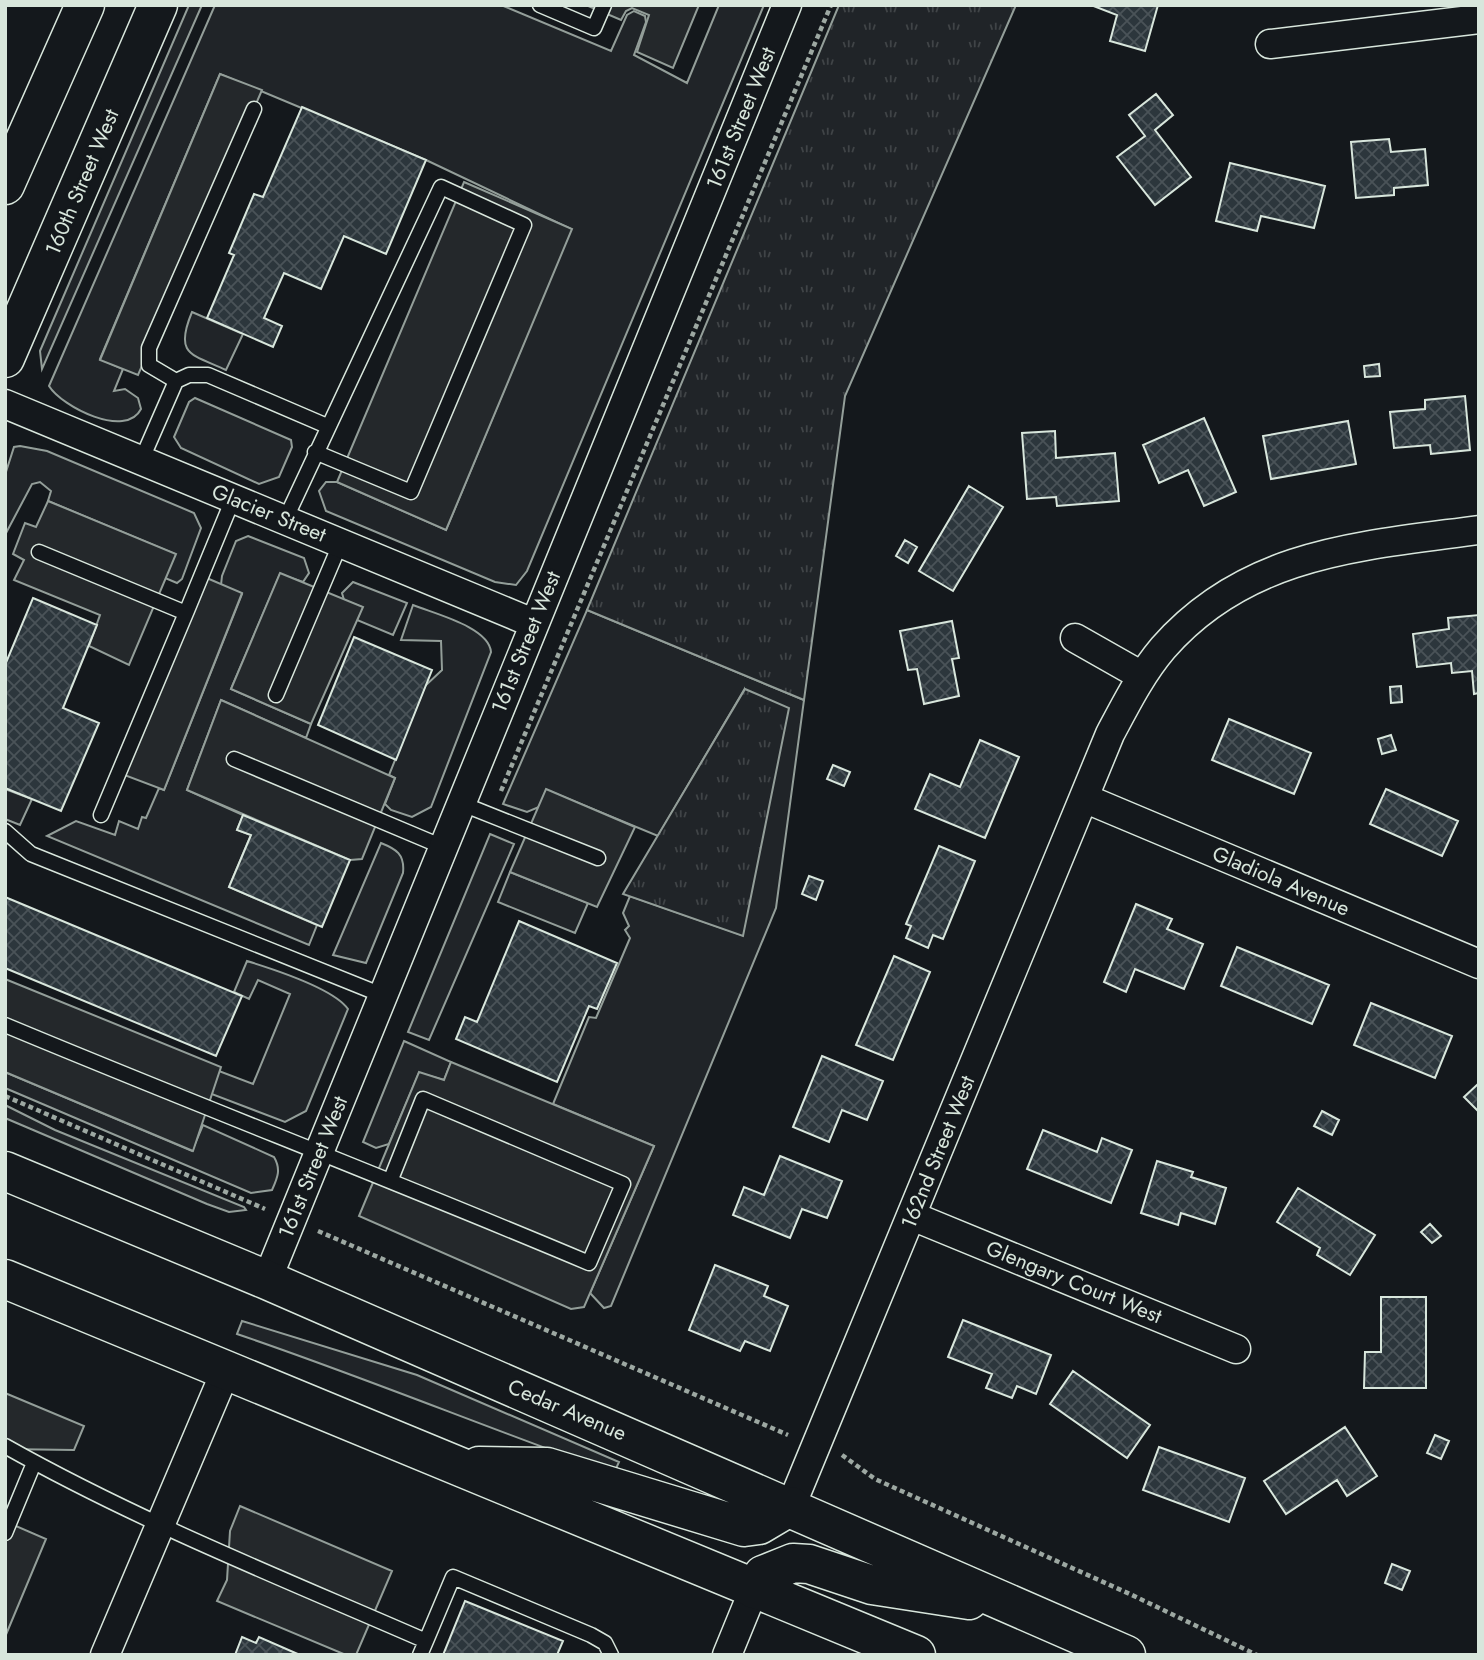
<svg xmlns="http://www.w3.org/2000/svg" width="1484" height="1660" font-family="Jost,sans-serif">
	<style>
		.grass { fill: #202428; stroke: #939e99; stroke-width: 2 }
		.park { fill: url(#park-tufts); stroke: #939e99; stroke-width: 2 }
		.parking { fill: #24282b; stroke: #939e99; stroke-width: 2 }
		.building { fill: url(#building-cross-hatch); stroke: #d8e6dc; stroke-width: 2 }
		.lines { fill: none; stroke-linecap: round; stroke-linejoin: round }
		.lane-casing { stroke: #d8e6dc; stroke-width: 17 }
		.street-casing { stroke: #d8e6dc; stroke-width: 31 }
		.secondary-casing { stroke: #d8e6dc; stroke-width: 41 }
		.primary-casing { stroke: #d8e6dc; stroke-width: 41 }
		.path { stroke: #9da8a2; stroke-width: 4.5; stroke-dasharray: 5 3.5; stroke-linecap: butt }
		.lane { stroke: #14181c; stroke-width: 14 }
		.street { stroke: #14181c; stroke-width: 28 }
		.secondary { stroke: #14181c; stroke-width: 38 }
		.primary { stroke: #14181c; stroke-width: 38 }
		.labels { text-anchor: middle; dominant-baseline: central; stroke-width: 5; stroke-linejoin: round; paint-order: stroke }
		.street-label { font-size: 21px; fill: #d8e6dc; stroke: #14181c }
	</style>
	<defs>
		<pattern id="park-tufts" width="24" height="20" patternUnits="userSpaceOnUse" patternTransform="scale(1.75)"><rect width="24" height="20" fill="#202428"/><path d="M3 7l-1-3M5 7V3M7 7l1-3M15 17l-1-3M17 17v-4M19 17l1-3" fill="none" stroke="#404447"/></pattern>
		<pattern id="building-cross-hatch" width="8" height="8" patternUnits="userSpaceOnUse" patternTransform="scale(1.75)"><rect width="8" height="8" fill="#2c363c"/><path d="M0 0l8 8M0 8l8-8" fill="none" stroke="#4a5358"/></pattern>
	</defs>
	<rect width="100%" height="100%" fill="#14181c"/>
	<path class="grass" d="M189,5H202L42,369L40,351L49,330Z
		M215,5H501L611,51L627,15L634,11L645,16L646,22L634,55L687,83L719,5H764L527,571L516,585L495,582L326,511L319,491L326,482H337L446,530L571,229L426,160L220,74L100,359L123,369L114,391L125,389L138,398L141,409C126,439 62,407 49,386Z
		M192,312L243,334L226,370C191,354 174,355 192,312Z
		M195,398L291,440L292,447L279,477L259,484L181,448L174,437L189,402Z
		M20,446L47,451L194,513L201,528L182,579L177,583L165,578L175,554L48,501L51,491L40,482L32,484L5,535V475L14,447Z
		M248,536L304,558L309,573L303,582L280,574L231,689L311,724L306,738L221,700L187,790L243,815L237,830L251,835L229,887L317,925L309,945L47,836L76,821L115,835L119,821L138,829L142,817L146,818L159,788L164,790L242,594L221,585L222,576L236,541Z
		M353,582L407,603L393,635L357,620L362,607L344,600L342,593Z
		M413,605C435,614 489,627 491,652L431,807L412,817L391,810L385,804L395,778L389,775L425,686L442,670L441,641L401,640Z
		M587,610L804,700L776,908L611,1306L604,1308L590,1293L654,1146L553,1104L589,1017L596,1018L630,938L625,930L629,926L623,913L630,896L742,935L744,690L658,836L547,790L539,807L527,812L503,804Z
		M5,789L32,799L20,825L5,819Z
		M490,834L514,844L429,1040L408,1032Z
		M381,843C396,849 405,854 403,873L366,963L333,955Z
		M510,872L588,903L575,933L498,902Z
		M247,961C273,969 334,989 348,1009L306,1111L285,1122L209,1093L219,1071L253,1084L290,994L258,980L249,999L234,992Z
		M404,1041L451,1062L444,1080L419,1073L389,1144L376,1148L363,1142Z
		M5,1072L192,1151L203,1125L274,1157C281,1169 278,1177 272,1190L251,1193L5,1088Z
		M5,1105L55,1130L244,1207L246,1210L229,1212L207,1204L5,1118Z
		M242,1321L417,1375L619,1462L614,1473C487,1428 364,1377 237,1334Z"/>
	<path class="park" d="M839,5H1016L845,396L804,700L587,610Z
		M745,689L789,708L743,936L623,894Z"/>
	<path class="parking" d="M586,5H699L673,68L637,52L649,15L632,8L626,11L621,20Z
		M220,74L262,90L138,375L100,360Z
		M464,182L572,229L446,530L337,482Z
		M48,501L176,554L129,665L89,646L100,615L14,580L24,560L13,554L25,523L36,527Z
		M280,573L363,607L311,724L231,689Z
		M202,576L242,593L164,790L119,773Z
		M221,700L395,778L362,859L350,860L187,790Z
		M546,789L635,827L597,907L510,872Z
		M5,979L221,1067L193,1151L5,1072Z
		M451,1062L654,1146L584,1307L571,1309L359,1216L419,1072L444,1080Z
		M5,1393L84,1426L74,1450L5,1449Z
		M240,1506L392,1571L356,1655H346L217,1601L227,1580L230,1531Z
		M9,1523L46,1539L5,1637V1533Z"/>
	<path class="building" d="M1091,5H1158L1145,51L1110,41L1117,15Z
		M1156,94L1173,115L1155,130L1191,177L1155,205L1117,157L1145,136L1129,115Z
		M302,107L426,160L386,254L344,236L321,289L284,273L264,318L282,326L273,347L207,318L234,255L229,253L254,194L263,197Z
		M1389,139L1391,152L1425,149L1428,185L1394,188V195L1356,198L1351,142Z
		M1230,163L1325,186L1314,228L1261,216L1257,231L1216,221Z
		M1379,364L1380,376L1365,377L1364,366Z
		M1465,396L1470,450L1431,454L1430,445L1394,448L1390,412L1425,409V400Z
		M1204,418L1236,492L1204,506L1188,470L1159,483L1143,445Z
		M1348,421L1356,464L1271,479L1263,436Z
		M1055,431L1056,458L1115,453L1119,501L1057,506L1056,497L1027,499L1022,433Z
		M969,486L1003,507L953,591L919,571Z
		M905,540L917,547L908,563L896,556Z
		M33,598L97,625L63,708L99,723L61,811L5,788V665Z
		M1479,615V693L1474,694L1472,671L1452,673L1451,663L1417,667L1413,634L1449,629L1448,618Z
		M952,621L959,658L952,659L959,696L924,704L917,669L908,670L900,631Z
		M354,637L432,670L396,760L318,725Z
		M1401,686L1402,702L1391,703L1390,687Z
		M1229,719L1311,753L1294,794L1212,760Z
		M1391,735L1396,750L1382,754L1378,739Z
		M980,740L1019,757L985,838L915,809L930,774L960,787Z
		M833,765L850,772L844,786L827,779Z
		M1386,789L1458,821L1442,856L1370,824Z
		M243,815L350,860L322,927L229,887L251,835L237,830Z
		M939,846L975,861L943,939L933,935L928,948L906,938L911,926L906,924Z
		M809,876L823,881L816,900L802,894Z
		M5,897L242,996L216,1056L5,968Z
		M1136,904L1172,919L1167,929L1203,944L1184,989L1135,969L1126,992L1104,982Z
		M519,921L617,963L597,1009L589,1006L557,1082L456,1039L465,1017L477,1022Z
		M1237,947L1329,985L1312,1024L1221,986Z
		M894,956L930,972L893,1060L856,1045Z
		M1371,1003L1452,1036L1435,1078L1354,1045Z
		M822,1056L883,1081L867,1120L842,1110L829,1142L793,1127Z
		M1479,1083V1112L1464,1097Z
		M1322,1111L1339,1120L1332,1135L1314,1126Z
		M1043,1130L1097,1152L1102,1138L1132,1150L1111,1203L1027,1169Z
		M780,1156L842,1181L827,1218L802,1209L790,1238L733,1215L744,1187L764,1195Z
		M1157,1161L1193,1172L1191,1177L1226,1188L1215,1224L1181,1213L1178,1225L1141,1213Z
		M1298,1188L1375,1235L1350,1275L1317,1255L1320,1248L1277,1222Z
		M1430,1224L1441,1236L1432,1243L1421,1232Z
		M715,1265L768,1286L764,1296L788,1306L770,1351L745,1341L740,1351L689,1330Z
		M1381,1297H1426V1388H1364L1365,1352H1381Z
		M963,1320L1051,1355L1036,1394L1017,1386L1012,1398L986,1388L992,1374L948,1357Z
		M1073,1371L1150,1425L1127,1458L1050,1404Z
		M1345,1427L1377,1476L1347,1496L1337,1480L1286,1514L1264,1481Z
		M1435,1435L1449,1441L1441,1459L1427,1453Z
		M1159,1447L1245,1478L1229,1522L1143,1490Z
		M1392,1564L1410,1571L1402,1590L1385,1583Z
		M465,1601L563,1641L557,1655H443Z
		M242,1637L256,1643L259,1637L300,1655H235Z"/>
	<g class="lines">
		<defs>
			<path id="lane" d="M540,5L594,28L604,5
				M176,381L149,365V348L254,109
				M141,461L176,381L189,375H208L327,426
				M285,520L441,187L524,225L411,492L315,452
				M39,552L186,613L233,499
				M276,695L341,542
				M234,759L443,847
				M460,803L598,858
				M101,815L186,613
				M5,831L31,854L382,995
				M5,1025C199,1106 395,1181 589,1263L623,1184L423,1099L391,1179
				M5,1446C140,1522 284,1579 426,1641L453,1577L591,1635L605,1643L611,1655
				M5,1533L34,1463
				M420,1655L426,1641"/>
			<path id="street" d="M1270,44L1479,19
				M5,404L533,623
				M1075,638L1142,676
				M1084,798L1479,964
				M912,1216L1236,1349
				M267,1280L787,5
				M791,1506L1110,734C1126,704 1141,674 1163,648C1247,552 1361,546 1479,530
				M105,1655L226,1370
				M727,1655L754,1589"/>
			<path id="secondary" d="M5,185L85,5
				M5,358L158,5"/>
			<path id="primary" d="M5,1171L267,1280L1126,1655
				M5,1279L916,1655
				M479,1466L547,1467L744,1527L759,1525L791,1506
				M754,1589L763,1575L793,1563L809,1564L872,1585L969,1600"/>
		</defs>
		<use href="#lane" class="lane-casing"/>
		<use href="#street" class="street-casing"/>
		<use href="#secondary" class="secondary-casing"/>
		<use href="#primary" class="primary-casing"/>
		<path class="path" d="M501,791L831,5
			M5,1096L265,1209
			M318,1231L788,1435
			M842,1455L875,1479L1132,1595L1257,1655"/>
		<use href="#lane" class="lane"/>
		<use href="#street" class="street"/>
		<use href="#secondary" class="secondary"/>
		<use href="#primary" class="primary"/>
	</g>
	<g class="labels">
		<g class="street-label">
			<text transform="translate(741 118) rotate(-68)">161st Street West</text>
			<text transform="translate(82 182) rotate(-67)">160th Street West</text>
			<text transform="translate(269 513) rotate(22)">Glacier Street</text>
			<text transform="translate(526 642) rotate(-68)">161st Street West</text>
			<text transform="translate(1281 881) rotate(23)">Gladiola Avenue</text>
			<text transform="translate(938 1152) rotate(-68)">162nd Street West</text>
			<text transform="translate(313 1167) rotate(-68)">161st Street West</text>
			<text transform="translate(1074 1282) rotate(22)">Glengary Court West</text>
			<text transform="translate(567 1410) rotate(23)">Cedar Avenue</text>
		</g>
	</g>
	<rect width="1484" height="1660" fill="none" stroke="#d8e6dc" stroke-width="14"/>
</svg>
